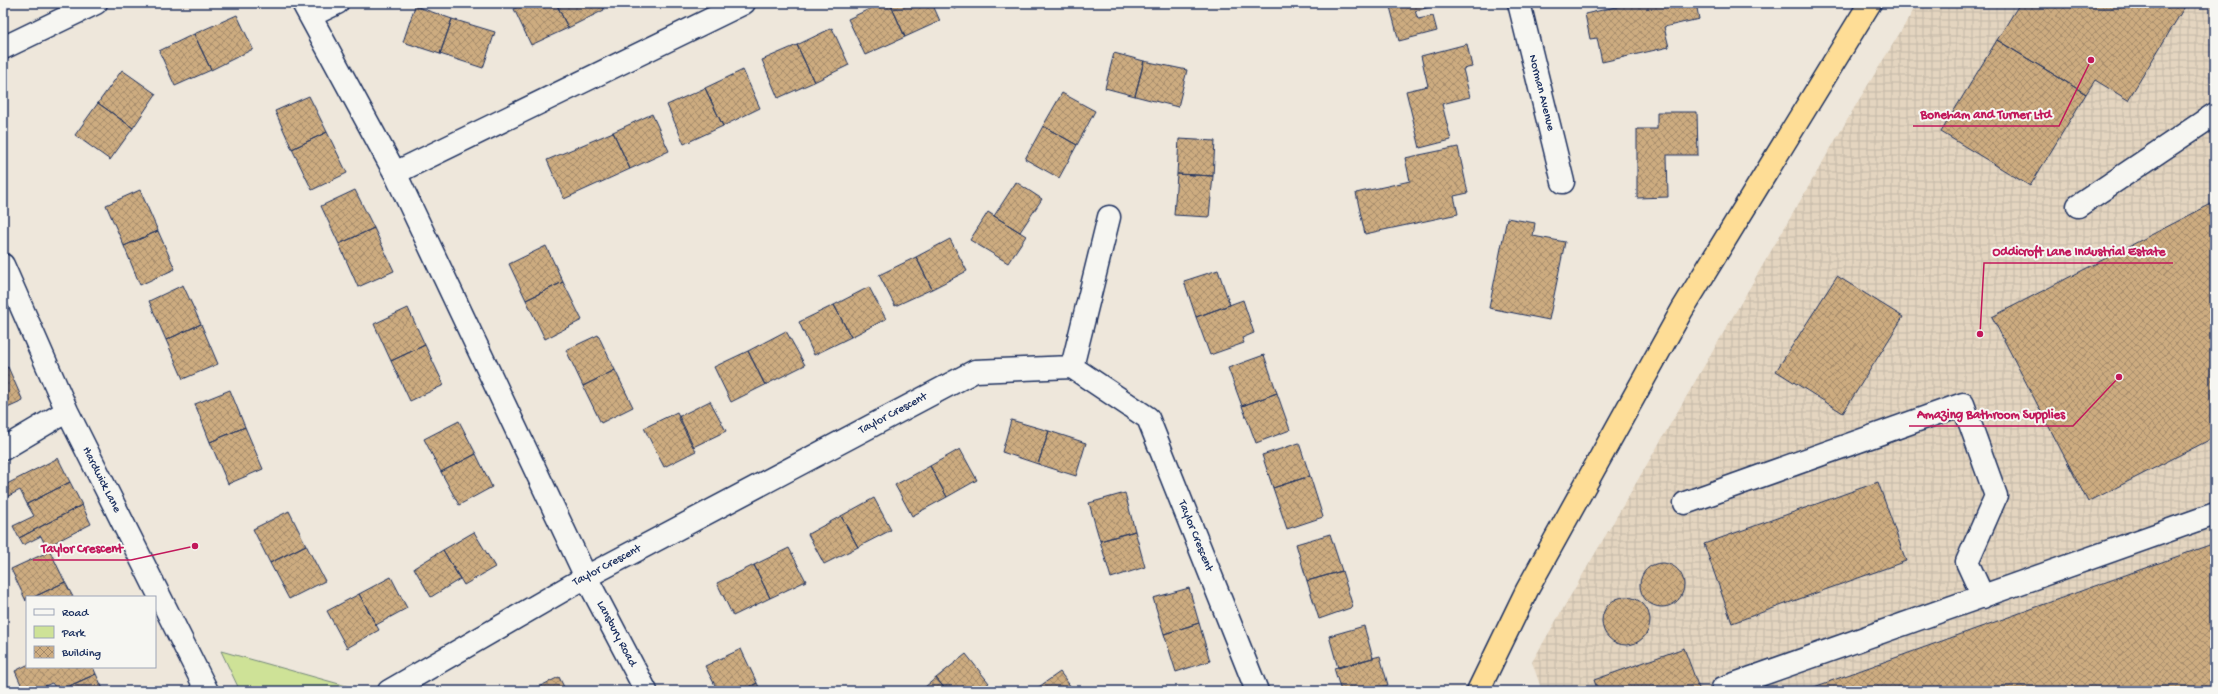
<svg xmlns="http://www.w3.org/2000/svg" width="2218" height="694" font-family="'Gochi Hand',sans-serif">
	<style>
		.industrial { fill: url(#industrial-grid) }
		.green { fill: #cee297; stroke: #74887a }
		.building { fill: url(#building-cross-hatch); stroke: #1b2f5e }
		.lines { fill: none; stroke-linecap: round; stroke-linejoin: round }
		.minor-casing { stroke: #1b2f5e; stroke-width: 25 }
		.highway-casing { stroke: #1b2f5e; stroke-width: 25 }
		.minor { stroke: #f6f6f2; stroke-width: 22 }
		.highway { stroke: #fedd96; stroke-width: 22 }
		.labels { text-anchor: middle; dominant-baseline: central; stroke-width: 4; stroke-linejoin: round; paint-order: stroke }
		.street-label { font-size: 12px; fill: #1b2f5e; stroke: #f6f6f2 }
		.leader { fill: none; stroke: #c2185b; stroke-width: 1.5 }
		.callout-dot { fill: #c2185b; stroke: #f6f6f2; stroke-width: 1.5 }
		.callout-label { font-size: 13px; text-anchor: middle; font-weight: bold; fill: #c2185b; stroke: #f6f6f2; stroke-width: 4; stroke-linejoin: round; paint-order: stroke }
	</style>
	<defs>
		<pattern id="industrial-grid" width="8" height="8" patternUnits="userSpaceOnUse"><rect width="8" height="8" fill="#e4d5c0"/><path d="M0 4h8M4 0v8" fill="none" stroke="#c3b7a7"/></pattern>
		<pattern id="building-cross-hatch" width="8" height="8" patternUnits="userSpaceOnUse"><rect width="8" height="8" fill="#cdac80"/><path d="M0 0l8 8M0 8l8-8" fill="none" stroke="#a68c6c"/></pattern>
	</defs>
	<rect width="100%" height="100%" fill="#eee7db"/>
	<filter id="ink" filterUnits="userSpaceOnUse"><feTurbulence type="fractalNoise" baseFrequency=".025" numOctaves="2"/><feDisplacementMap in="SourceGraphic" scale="8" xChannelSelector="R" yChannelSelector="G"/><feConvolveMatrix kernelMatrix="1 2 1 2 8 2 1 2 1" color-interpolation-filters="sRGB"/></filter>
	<g filter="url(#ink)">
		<path class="industrial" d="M1918,3H2215V691H1542L1532,662L1860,98Z"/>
		<path class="green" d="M221,651L350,687L343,691H240Z"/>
		<path class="building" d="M526,3H556L568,28L531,45L514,9Z
			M556,3H601L604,10L568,28Z
			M882,3H890L905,37L865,55L848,19Z
			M890,3H932L940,21L905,37Z
			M951,3H966L954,9Z
			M1389,3H1446L1415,11L1418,19L1433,16L1437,31L1399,41Z
			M1633,3H1696L1699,19L1664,27L1669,47L1602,62L1597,38L1590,39L1585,14Z
			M2020,3H2187L2128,100L2095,80L2086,94L1997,40Z
			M415,6L452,19L440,54L403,42Z
			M237,15L253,49L211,70L194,34Z
			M452,19L495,32L483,68L440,54Z
			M832,28L849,65L814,82L797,45Z
			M194,34L211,70L175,86L159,51Z
			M1997,40L2086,94L2030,186L1941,132Z
			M1467,44L1472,67L1463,69L1470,97L1442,104L1451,140L1420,148L1406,91L1428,86L1421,56Z
			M797,45L814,82L778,98L762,60Z
			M1114,53L1144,61L1135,96L1105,88Z
			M1144,61L1187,70L1178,107L1135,96Z
			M122,70L156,94L133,128L98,103Z
			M743,70L760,108L723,126L705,88Z
			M705,88L723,126L684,144L667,105Z
			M1062,93L1095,111L1077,145L1043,126Z
			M309,96L327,132L292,149L275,111Z
			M98,103L133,128L110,160L75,135Z
			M1657,112H1697L1698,155H1667L1668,197L1637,198V129H1657Z
			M652,114L669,151L630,169L613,132Z
			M1043,126L1077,145L1059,178L1025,159Z
			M327,132L347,173L312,190L292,149Z
			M613,132L630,169L564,199L547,160Z
			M1179,139L1215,141L1213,176L1177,174Z
			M1458,147L1468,193L1454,196L1458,214L1365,234L1356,193L1410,181L1405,158Z
			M1177,174L1213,176L1209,217L1174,215Z
			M1016,182L1042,199L1020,232L994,216Z
			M140,190L158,231L124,246L106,205Z
			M355,190L374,228L339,244L321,206Z
			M2215,202V437L2088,502L1992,317Z
			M988,212L1026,236L1008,263L970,240Z
			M1507,218L1535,223L1533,236L1565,242L1549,320L1489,308Z
			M374,228L394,271L358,287L339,244Z
			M158,231L175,269L140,285L124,246Z
			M950,239L967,271L932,289L916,257Z
			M546,246L563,282L526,300L509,264Z
			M916,257L932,289L895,306L879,275Z
			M1218,270L1230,305L1196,317L1184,281Z
			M1837,276L1903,317L1843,413L1776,371Z
			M563,282L582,320L545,339L526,300Z
			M183,285L201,324L166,340L149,301Z
			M869,287L886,319L851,337L834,305Z
			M1243,300L1254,333L1242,338L1244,343L1210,355L1196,317Z
			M834,305L851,337L814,355L799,322Z
			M408,308L425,345L391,361L374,324Z
			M201,324L218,364L183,379L166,340Z
			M786,331L805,365L765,385L748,351Z
			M598,335L615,370L583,386L566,350Z
			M425,345L444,385L410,401L391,361Z
			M748,351L765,385L731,402L714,367Z
			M1264,355L1277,393L1242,406L1228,368Z
			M8,367L23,401L3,410V369Z
			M615,370L633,407L601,423L583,386Z
			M230,390L245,427L210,442L195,404Z
			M1277,393L1290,430L1256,443L1242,406Z
			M710,401L726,431L693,447L678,417Z
			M677,412L696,451L664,467L644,428Z
			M1011,420L1049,431L1038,464L1002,452Z
			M459,421L476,454L441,472L424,439Z
			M245,427L263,469L228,484L210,442Z
			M1049,431L1086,443L1076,476L1038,464Z
			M1299,443L1310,476L1273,488L1262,455Z
			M960,449L977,480L947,497L930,466Z
			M476,454L492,487L459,505L441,472Z
			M58,458L70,482L27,504L20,490L3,499V486Z
			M930,466L947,497L912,516L895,485Z
			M1310,476L1323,517L1287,529L1273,488Z
			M70,482L82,505L19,538L13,526L34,516L27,504Z
			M1878,482L1906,561L1732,623L1704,544Z
			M1125,493L1135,531L1100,541L1089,503Z
			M874,498L891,530L858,547L841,516Z
			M82,505L91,524L46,547L41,536L23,545L19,538Z
			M289,511L306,545L270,563L253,529Z
			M841,516L858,547L824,564L808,534Z
			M1135,531L1145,567L1111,578L1100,541Z
			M474,532L495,567L464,585L443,550Z
			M1330,534L1342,571L1307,581L1296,544Z
			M2215,543V691H1803L2131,573Z
			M306,545L325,581L289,599L270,563Z
			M789,548L806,581L770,598L754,565Z
			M443,550L460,579L431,597L414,568Z
			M50,551L65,582L34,597H27L26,601L11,569Z
			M1640 585a22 22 0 1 1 44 0a22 22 0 1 1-44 0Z
			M754,565L770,598L733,616L717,583Z
			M1342,571L1353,607L1319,619L1307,581Z
			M391,577L407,608L376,625L359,594Z
			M65,582L73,597H34Z
			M1189,588L1199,623L1164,634L1153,598Z
			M359,594L379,630L347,648L327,611Z
			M1602 621a24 24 0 1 1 48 0a24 24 0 1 1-48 0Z
			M1199,623L1210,661L1176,672L1164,634Z
			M1364,626L1373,658L1338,668L1329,636Z
			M1684,648L1700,691H1598L1594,680Z
			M741,649L757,683L742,691H718L705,666Z
			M966,654L989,683L979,691H947L936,678Z
			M1380,656L1388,685L1365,691H1341L1334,668Z
			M27,665L93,667L96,674L58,691L52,683L33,691H24L15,671Z
			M1060,672L1074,691H1033Z
			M96,674L104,691H58Z
			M559,677L566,691H530Z
			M936,678L947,691H920Z
			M757,683L761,691H742Z"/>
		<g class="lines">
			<defs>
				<path id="minor" d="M303,3L395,173L586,577L646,691
					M1519,3L1563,182
					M310,16L337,3
					M3,48L96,3
					M395,173L744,3
					M2078,206L2215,114
					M3,265L67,411L207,691
					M1072,367L1109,217
					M3,449L67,411
					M1685,503L1963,404L1996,496L1967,562L1983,597
					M1723,688L2215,514
					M389,691L586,577L975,371L1072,367L1148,418L1257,691"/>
				<path id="highway" d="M1478,691L1527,590L1682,310L1870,3"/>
			</defs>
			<use href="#minor" class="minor-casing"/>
			<use href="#highway" class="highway-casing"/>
			<use href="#minor" class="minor"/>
			<use href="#highway" class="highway"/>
		</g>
	</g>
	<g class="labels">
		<g class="street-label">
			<text transform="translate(1541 93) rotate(76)">Norman Avenue</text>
			<text transform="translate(893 414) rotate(-28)">Taylor Crescent</text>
			<text transform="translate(101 480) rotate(63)">Hardwick Lane</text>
			<text transform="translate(1195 536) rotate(68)">Taylor Crescent</text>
			<text transform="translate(607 566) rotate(-28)">Taylor Crescent</text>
			<text transform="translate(616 634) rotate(62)">Lansbury Road</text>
		</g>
	</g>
	<path class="leader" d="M2091 60L2059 126H1913M1980 334L1984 263H2173M2119 377L2073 426H1909M195 546L131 560H33"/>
	<g class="callout-dot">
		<circle cx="2091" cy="60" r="4"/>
		<circle cx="1980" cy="334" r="4"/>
		<circle cx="2119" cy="377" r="4"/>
		<circle cx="195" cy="546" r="4"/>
	</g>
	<g class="callout-label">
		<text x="1986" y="118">Boneham and Turner Ltd</text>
		<text x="2079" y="255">Oddicroft Lane Industrial Estate</text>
		<text x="1991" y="418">Amazing Bathroom Supplies</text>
		<text x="82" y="552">Taylor Crescent</text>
	</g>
	<rect width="2218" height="694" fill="none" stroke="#f6f6f2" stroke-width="16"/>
	<rect x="8" y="8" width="2202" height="678" fill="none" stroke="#1b2f5e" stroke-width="1.5" filter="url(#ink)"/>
	<rect x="26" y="596" width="130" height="72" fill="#f6f6f2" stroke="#9ea6b7"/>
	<rect x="34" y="609" width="20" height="6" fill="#f6f6f2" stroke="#9ea6b7"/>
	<text x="62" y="616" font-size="12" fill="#1b2f5e">Road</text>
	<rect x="34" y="626" width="20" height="12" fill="#cee297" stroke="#9ea6b7"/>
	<text x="62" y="636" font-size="12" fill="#1b2f5e">Park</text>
	<rect x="34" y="646" width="20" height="12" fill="url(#building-cross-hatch)" stroke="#9ea6b7"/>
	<text x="62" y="656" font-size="12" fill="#1b2f5e">Building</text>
</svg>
